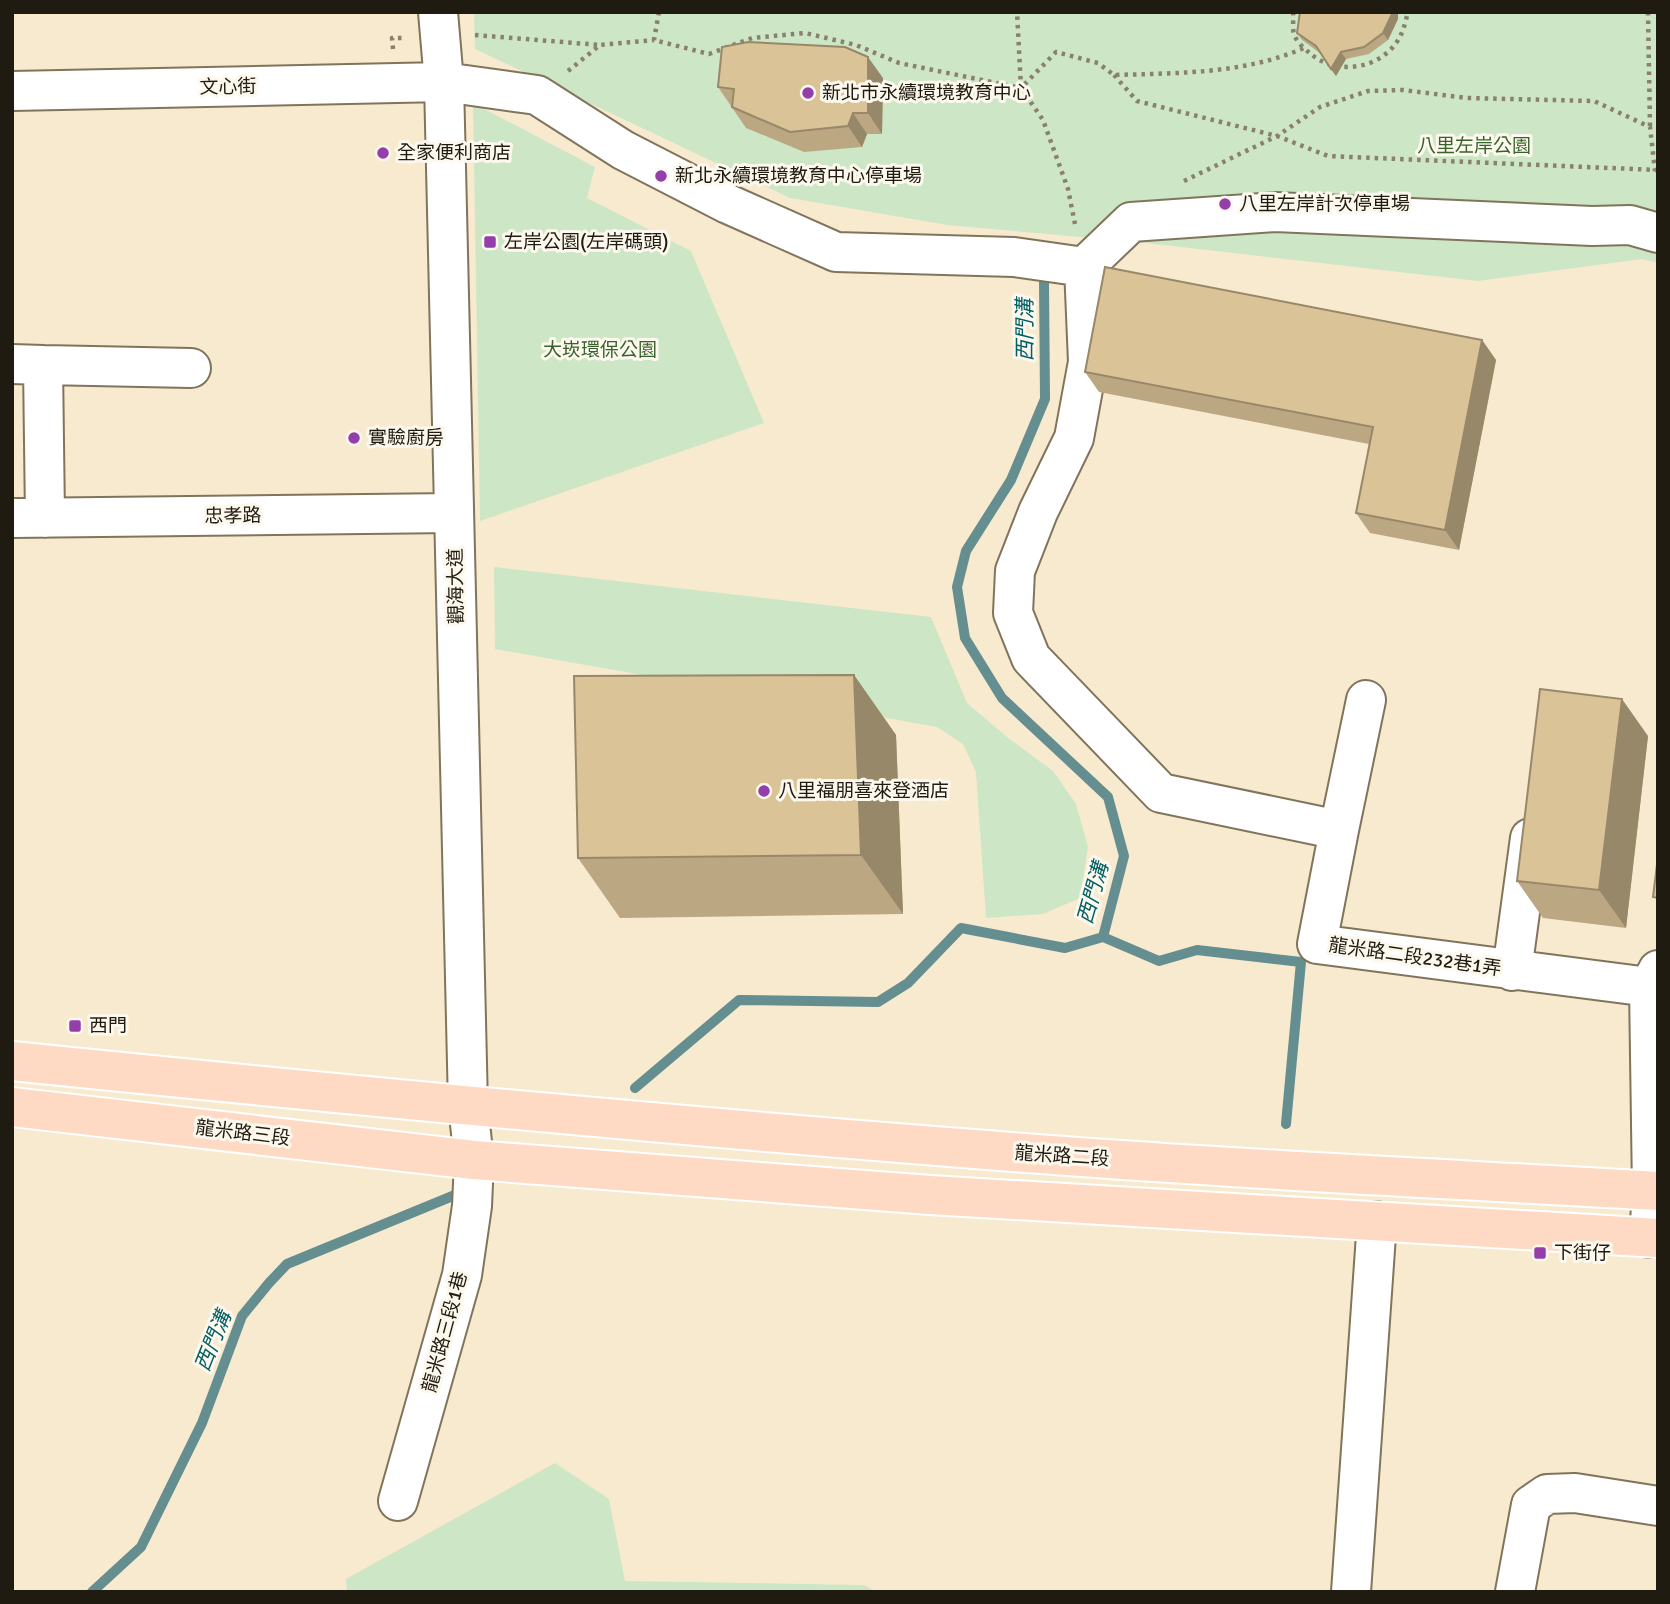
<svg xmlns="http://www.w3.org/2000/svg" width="1670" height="1604" font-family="Signika,'Noto Sans TC',sans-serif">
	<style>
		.green { fill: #cde7c6 }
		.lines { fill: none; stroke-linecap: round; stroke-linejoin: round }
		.stream { stroke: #658e90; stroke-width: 10 }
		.minor-casing { stroke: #81745c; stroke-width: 42 }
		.major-casing { stroke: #fff; stroke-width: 42 }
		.path { stroke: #89806d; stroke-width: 4.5; stroke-dasharray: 3.5 5; stroke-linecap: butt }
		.minor { stroke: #fff; stroke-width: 38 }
		.major { stroke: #fedac4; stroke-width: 38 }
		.wall { fill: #bba882 }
		.shaded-wall { fill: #98886a }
		.building { fill: #d9c397; stroke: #98886a; stroke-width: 2 }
		.poi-dot { fill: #943eab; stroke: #fdf8ed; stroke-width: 2.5 }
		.labels { text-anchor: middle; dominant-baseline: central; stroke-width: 6; stroke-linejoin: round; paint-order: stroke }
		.street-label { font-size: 19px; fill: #201b11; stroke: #fdf8ed }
		.poi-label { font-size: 19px; fill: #201b11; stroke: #fdf8ed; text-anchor: start }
		.park-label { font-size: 19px; fill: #39632e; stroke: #fdf8ed }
		.water-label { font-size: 21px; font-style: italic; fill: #025f65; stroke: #fdf8ed }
	</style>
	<rect width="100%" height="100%" fill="#f8eacf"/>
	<path class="green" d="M474,12H1658V263L1642,259L1478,281L1137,242L947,225L790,198L475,49Z
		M473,103L595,167L587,198L691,251L764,423L480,521Z
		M494,567L931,617L967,703L1007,737L1053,771L1076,804L1088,847L1080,898L1043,914L986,918L976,772L963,744L937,727L495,649Z
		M555,1463L609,1499L625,1581L864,1585L877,1592H347L346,1579Z"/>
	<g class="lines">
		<path class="stream" d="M1103,937L1159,961L1197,950L1301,962L1286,1124
			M635,1088L739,1000L878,1002L908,983L961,928L1065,948L1103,937L1124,856L1108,797L1002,698L965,638L957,587L966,551L1011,480L1045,399L1044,283
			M92,1592L141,1547L202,1423L242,1316L269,1283L287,1264L455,1195"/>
		<defs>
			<path id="minor" d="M12,91L444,82L537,95L623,150L728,204L836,252L1014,257L1084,267
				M1084,267L1088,362L1074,438L1038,512L1015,571L1013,613L1031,658L1161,793L1339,830L1317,944L1649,987
				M1084,267L1131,222L1275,212L1592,226L1630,225L1658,233
				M12,364L43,365L45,518
				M43,365L191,368
				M12,518L454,513
				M1339,830L1366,700
				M1512,971L1530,838
				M1649,1238L1652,1191L1649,987L1658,970
				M398,1501L462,1275L472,1206L474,1160L468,1106L444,82L438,12
				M1351,1592L1377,1221
				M1515,1592L1531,1505L1547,1494L1575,1493L1658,1506"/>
			<path id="major" d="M12,1061C337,1094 662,1125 987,1150C1210,1168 1434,1178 1658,1191
				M12,1107L474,1160L930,1195L1658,1238"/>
		</defs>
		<use href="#minor" class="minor-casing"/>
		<use href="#major" class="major-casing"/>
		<path class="path" d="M659,12L654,40L709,54L752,38L805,33L856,45L899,63L1021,88L1017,12
			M1293,12C1294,19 1292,28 1294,34C1297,43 1306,50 1312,55C1337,75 1378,69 1396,43C1403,34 1405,23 1408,12
			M1648,12L1650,127
			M475,35L600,45
			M393,49L392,38H404
			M568,71L600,45L654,40
			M1114,75L1137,101L1277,136L1328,156L1657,170
			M1184,181L1277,136L1320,107L1368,91L1403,90L1467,98L1594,101L1650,127L1655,171
			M1075,224L1068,189L1043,120L1021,88L1056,52L1098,63L1114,75C1179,73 1244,74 1304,48"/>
		<use href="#minor" class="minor"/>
		<use href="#major" class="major"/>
	</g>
	<path class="wall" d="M1398,19L1388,40L1369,54L1346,59L1336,76L1320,53L1302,40L1297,33Z
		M883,78L882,134H867L862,147L804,152L746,128L718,87Z
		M1482,340L1496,360L1459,550L1370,533L1356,513L1369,444L1099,392L1085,372Z
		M854,675L896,735L903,914L620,918L578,858Z
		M1648,736L1626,928L1543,918L1517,881Z"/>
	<path class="shaded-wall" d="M1393,12H1398V19L1388,40L1383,33Z
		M1341,52L1346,59L1336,76L1331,69Z
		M868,57L883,78L882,134L868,113Z
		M853,113L867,134L862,147L848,126Z
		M1482,340L1496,360L1459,550L1445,530Z
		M854,675L896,735L903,914L861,855Z
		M1622,699L1648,736L1626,928L1599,890Z"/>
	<path class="building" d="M1300,12H1393L1383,33L1364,47L1341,52L1331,69L1316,46L1297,33Z
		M748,42L845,47L868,57V113H853L848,126L790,132L732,107L734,89L718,87L722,47Z
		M1105,267L1482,340L1445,530L1356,513L1373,427L1085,372Z
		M854,675L861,855L578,858L574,676Z
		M1540,689L1622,699L1599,890L1517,881Z
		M1658,856V898L1653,897Z"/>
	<g class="poi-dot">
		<circle cx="808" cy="93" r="7"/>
		<circle cx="383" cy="153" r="7"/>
		<circle cx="661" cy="176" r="7"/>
		<circle cx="1225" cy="204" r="7"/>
		<rect x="483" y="235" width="14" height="14" rx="3.5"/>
		<circle cx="354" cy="438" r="7"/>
		<circle cx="764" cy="791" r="7"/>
		<rect x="68" y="1019" width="14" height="14" rx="3.5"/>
		<rect x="1533" y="1246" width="14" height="14" rx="3.5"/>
	</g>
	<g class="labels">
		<g class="street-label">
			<text transform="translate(228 87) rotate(-1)">文心街</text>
			<text transform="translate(233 516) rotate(-1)">忠孝路</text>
			<text transform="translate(456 586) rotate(-91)">觀海大道</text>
			<text transform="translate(1415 957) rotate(8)">龍米路二段232巷1弄</text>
			<text transform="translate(243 1133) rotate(7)">龍米路三段</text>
			<text transform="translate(1062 1156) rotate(4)">龍米路二段</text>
			<text transform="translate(445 1332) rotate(-75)">龍米路三段1巷</text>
		</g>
		<g class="poi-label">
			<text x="822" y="93">新北市永續環境教育中心</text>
			<text x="397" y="153">全家便利商店</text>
			<text x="675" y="176">新北永續環境教育中心停車場</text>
			<text x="1239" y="204">八里左岸計次停車場</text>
			<text x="504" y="242">左岸公園(左岸碼頭)</text>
			<text x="368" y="438">實驗廚房</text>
			<text x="778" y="791">八里福朋喜來登酒店</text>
			<text x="89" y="1026">西門</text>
			<text x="1554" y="1253">下街仔</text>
		</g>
		<g class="park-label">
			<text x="1474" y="146">八里左岸公園</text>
			<text x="600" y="350">大崁環保公園</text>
		</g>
		<g class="water-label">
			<text transform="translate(1025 330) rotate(-90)">西門溝</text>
			<text transform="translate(1093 893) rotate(-74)">西門溝</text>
			<text transform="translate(213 1341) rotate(-68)">西門溝</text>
		</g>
	</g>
	<rect width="1670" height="1604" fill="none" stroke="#201b11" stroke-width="28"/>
</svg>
